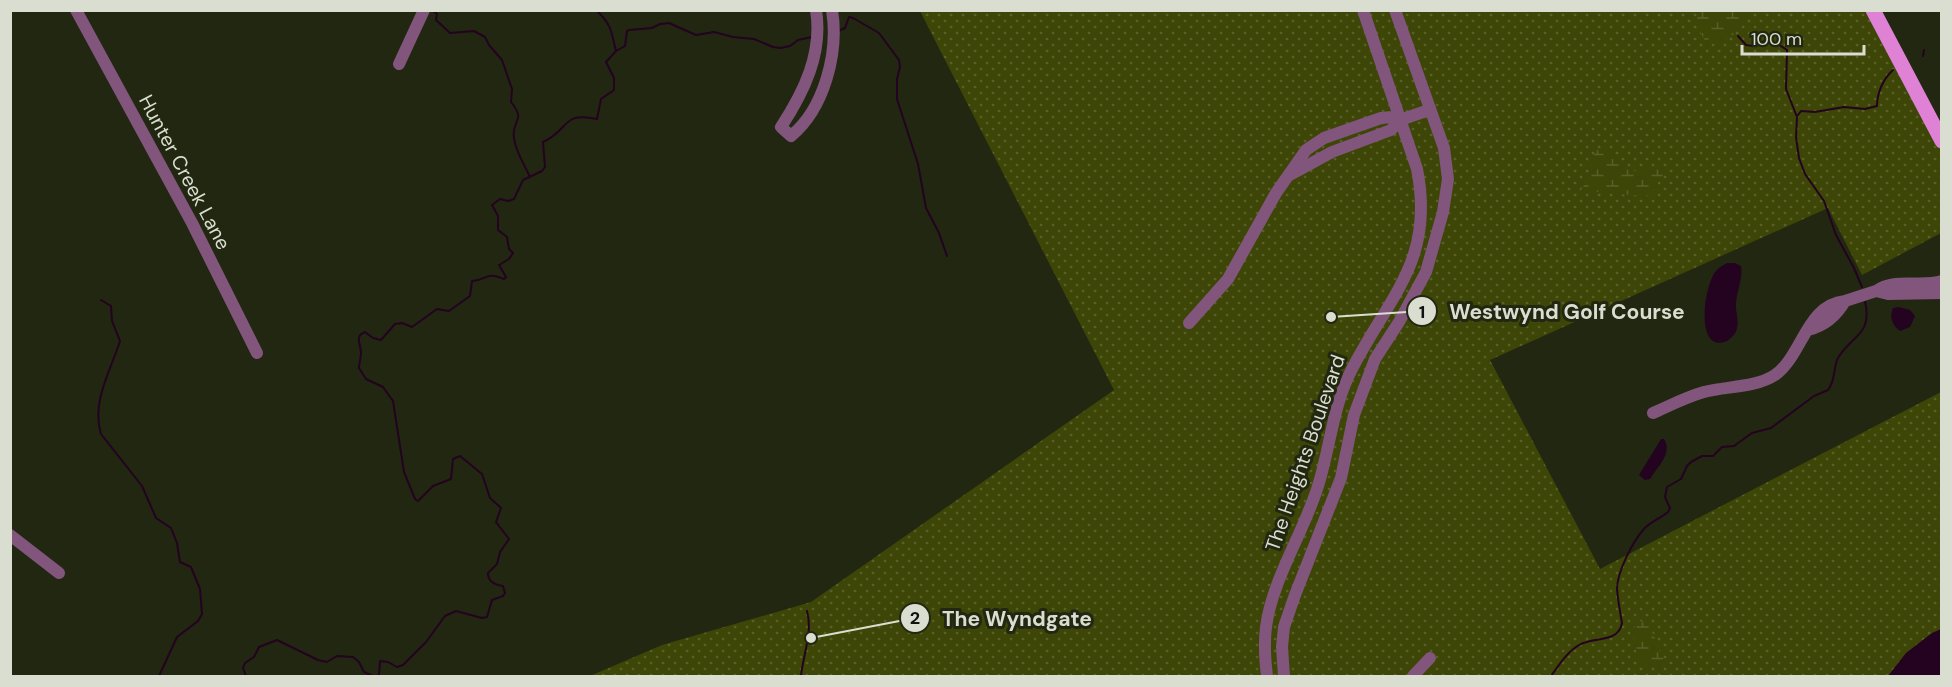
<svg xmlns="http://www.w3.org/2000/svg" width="1952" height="687" font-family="'DM Sans',sans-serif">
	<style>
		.grass { fill: url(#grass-dots) }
		.wetland { fill: url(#wetland-marsh) }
		.water { fill: #230320 }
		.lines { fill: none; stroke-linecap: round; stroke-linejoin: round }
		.stream { stroke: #230320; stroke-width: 2 }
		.minor { stroke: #81557c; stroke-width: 12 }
		.major { stroke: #df82d5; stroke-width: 15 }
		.labels { text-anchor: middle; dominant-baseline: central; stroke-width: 6; stroke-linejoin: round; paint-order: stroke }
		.street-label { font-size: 20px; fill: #daded0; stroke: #222711 }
		.leader { fill: none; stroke: #daded0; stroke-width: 2 }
		.callout-dot { fill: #daded0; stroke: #222711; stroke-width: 2 }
		.mark-label { font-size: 18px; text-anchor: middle; font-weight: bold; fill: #111 }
		.callout-label { font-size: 21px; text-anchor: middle; font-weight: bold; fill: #daded0; stroke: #222711; stroke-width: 6; stroke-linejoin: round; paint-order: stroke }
	</style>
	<defs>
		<pattern id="grass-dots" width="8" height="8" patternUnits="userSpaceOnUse" patternTransform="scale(1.5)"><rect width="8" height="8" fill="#3d4606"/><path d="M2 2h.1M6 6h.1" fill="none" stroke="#586029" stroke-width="1.8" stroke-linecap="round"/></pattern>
		<pattern id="wetland-marsh" width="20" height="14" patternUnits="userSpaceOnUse" patternTransform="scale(1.5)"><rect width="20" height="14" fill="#3d4606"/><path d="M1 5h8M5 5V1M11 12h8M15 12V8" fill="none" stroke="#586029"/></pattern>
	</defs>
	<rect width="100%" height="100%" fill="#222711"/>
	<path class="grass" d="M920,11H1868L1941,149V233L1862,275L1828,208L1490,360L1600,569L1941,392V676H590L662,645L811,602L1114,390Z"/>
	<path class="wetland" d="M1700,11H1746L1748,18C1741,31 1723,45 1707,44L1700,32L1696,21Z
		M1600,148H1609L1623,167L1632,171L1663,166L1665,172L1654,189L1656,194C1648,199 1593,191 1581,190C1585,184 1590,177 1591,171C1593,160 1590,156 1600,148Z
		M1637,620L1649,624L1665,663L1661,667C1636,670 1628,638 1637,620Z"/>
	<path class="water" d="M1727,263H1735L1741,266C1743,279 1737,290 1736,303C1735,312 1740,322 1736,331C1735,335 1730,339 1727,341C1694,355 1704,284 1716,271C1719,267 1724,265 1727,263Z
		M1899,307L1910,310L1915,316L1910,327L1900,331C1892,325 1889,317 1893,308Z
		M1661,439H1664C1673,453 1658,466 1650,479L1645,480L1639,475Z
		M1941,629V676H1888L1906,653L1932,633Z"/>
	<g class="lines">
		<path class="stream" d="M432,10L437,14L436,20L450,33L474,31L485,37L489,45L502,60L512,89L511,102C527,122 511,119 514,138C515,150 524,164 529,175
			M596,10C612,25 611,31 616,51
			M838,31L845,28L849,17L853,18L879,33L899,60L900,67L897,79V99L918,164L926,208L939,233L947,256
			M1738,36L1746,45L1754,46L1767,40L1778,44L1787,50L1786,89L1797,117L1796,137L1799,158L1805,174L1824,201L1836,235L1854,268L1862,287
			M1923,56L1924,50
			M1798,115L1801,111L1815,112L1844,107L1865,109L1877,106C1877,93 1883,79 1893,70
			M101,300L111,306L112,321L120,341C111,370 91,402 101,434L142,486L156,518L171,528L177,543L180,562L191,567L200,589L202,614L198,621L177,637L159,676
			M246,676L243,668L245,663L254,657L259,647L277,640L318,660L327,662L337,656L353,657L359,662L364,672L373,676
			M377,676L379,675L380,661L388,662L397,667L403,665L426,642L445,616L456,611L482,618L487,617L492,600L503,596L505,593L503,586C495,585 488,582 488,573L497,564L500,552L509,539L496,522L501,508L490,498L482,474L460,456L453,459L451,479L433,486L418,501L415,499L404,472L393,401L383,387L366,379L359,368C359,363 361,358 361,353C361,344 354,336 365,332L373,338L381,340L395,324L402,323L412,327L437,309L449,311L470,296L472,281C489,280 484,271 504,279L506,277L499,265L509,259L513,253L509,249L507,237L498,230V216L492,205L500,199L508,201L514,199L523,180L542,171L545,167L543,142C570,130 561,111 597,119L601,99L614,90V78L606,62L616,51L625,46L627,31L629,30L652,28L660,24L669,23L696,35L714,32L733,37L754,39L773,47L781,48L790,46L798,40L812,37
			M801,676C803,655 813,632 807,611
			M1551,676C1559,665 1567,652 1579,645C1594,636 1618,644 1622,623C1620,612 1618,600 1617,589C1617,572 1633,541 1644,529C1650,522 1661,518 1668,512L1670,508L1665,497L1667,487L1681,479L1687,466L1691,462L1702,456H1713L1722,447L1734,446L1752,433L1771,428L1814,396L1828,390C1836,380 1833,367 1838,358C1851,335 1873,336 1865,301"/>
		<path class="minor" d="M76,10L192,223L257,353
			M816,10C823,53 804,92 781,127L791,136C824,109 839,53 832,10
			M399,64L424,10
			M1400,120L1429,110
			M1942,281C1920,288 1895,277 1876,291L1888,294L1942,293
			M1845,301L1876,291
			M1189,323L1228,279L1276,193L1306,150L1324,138L1381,118L1392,117L1400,120L1391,130L1332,152L1288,176
			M1653,413C1669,406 1686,397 1704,392C1727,386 1755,388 1775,375C1803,355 1806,305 1845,301C1837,315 1824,326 1808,330
			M10,535L59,573
			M1267,676C1265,660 1264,643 1266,627C1272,580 1304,532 1318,486C1330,448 1333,405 1352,369C1390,295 1435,260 1417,169L1363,10
			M1284,676L1282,647L1284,627L1295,595L1341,478L1354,415L1375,359L1399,322L1426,272L1443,212L1448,179L1444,148L1395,10
			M1413,676L1430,658"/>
		<path class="major" d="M1873,10L1942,141"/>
	</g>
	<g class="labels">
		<g class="street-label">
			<text transform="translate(185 172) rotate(62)">Hunter Creek Lane</text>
			<text transform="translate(1305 453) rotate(-71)">The Heights Boulevard</text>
		</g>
	</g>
	<path class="leader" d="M1331 317L1422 311M811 638L915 618"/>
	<g class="callout-dot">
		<circle cx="1331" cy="317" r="6"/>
		<circle cx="811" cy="638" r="6"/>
		<circle cx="1422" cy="311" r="15"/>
		<circle cx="915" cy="618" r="15"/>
	</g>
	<g class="mark-label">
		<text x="1422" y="318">1</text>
		<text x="915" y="624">2</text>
	</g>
	<g class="callout-label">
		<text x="1567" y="319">Westwynd Golf Course</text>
		<text x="1017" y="626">The Wyndgate</text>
	</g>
	<rect width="1952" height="687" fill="none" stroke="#daded0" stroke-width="24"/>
	<path d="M1742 45v9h122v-9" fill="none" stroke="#daded0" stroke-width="3"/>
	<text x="1751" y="45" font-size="18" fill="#daded0" stroke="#222711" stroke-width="4.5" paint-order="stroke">100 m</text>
</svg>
